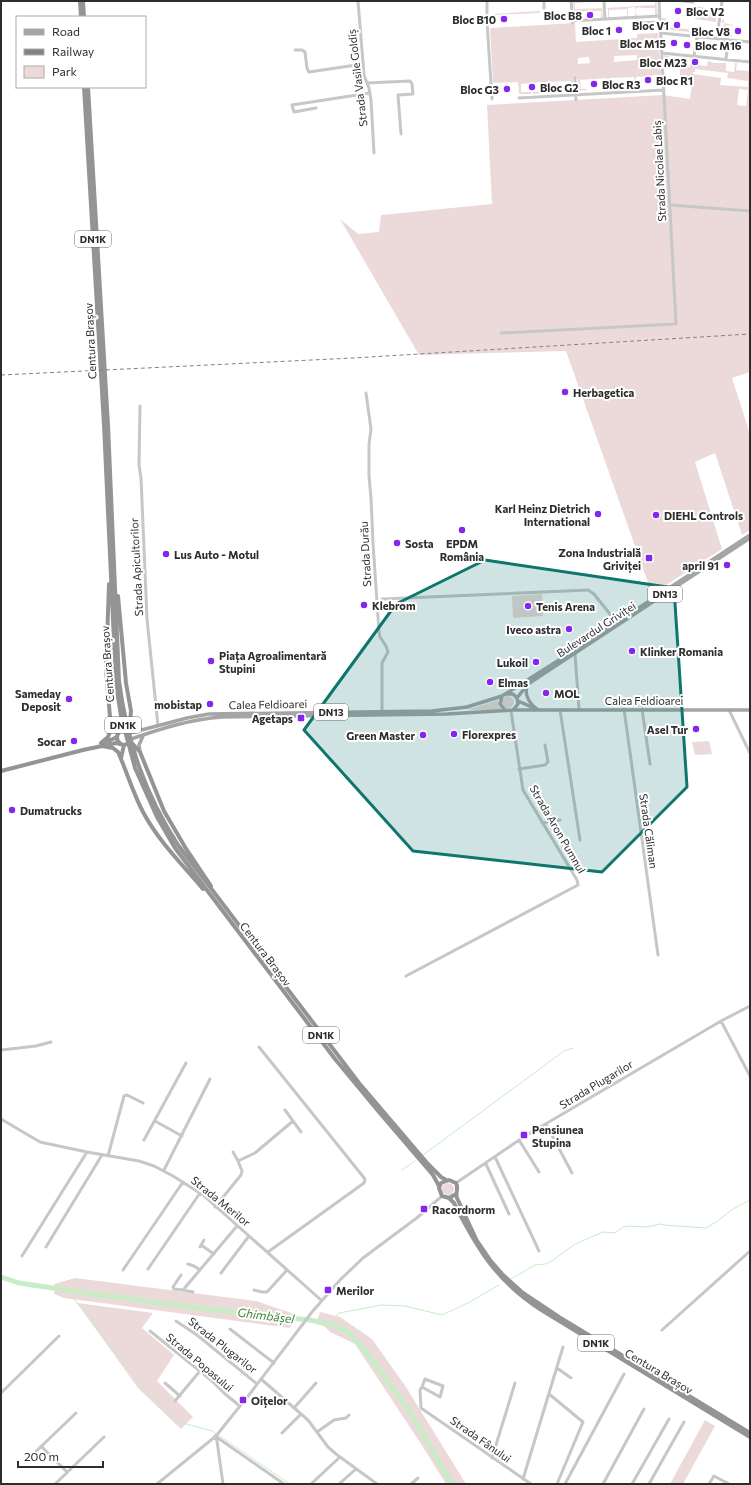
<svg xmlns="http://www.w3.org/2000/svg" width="751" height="1485" font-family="Commissioner,sans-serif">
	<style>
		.green { fill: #ecdada; fill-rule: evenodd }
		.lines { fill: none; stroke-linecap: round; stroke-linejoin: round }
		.stream { stroke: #c8ecc5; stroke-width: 1 }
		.river { stroke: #c8ecc5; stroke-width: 5 }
		.minor { stroke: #c7c7c7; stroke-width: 3 }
		.major { stroke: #a5a5a5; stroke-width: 3.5 }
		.highway { stroke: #949494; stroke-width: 4 }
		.rail { stroke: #828282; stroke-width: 1; stroke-dasharray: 4 3; stroke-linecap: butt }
		.marked { fill: #0f766e; fill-opacity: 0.2; stroke: #0f766e; stroke-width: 3; stroke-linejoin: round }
		.poi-dot { fill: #8228ec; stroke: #fff; stroke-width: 1.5 }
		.labels { text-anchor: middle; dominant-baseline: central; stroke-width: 4; stroke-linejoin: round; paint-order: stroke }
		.shield { fill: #fff; stroke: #6c6c6c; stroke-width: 1 }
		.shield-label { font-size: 10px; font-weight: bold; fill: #2d2d2d }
		.poi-label { font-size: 11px; font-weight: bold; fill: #2d2d2d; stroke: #fff; text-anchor: start }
		.street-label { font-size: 11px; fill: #2d2d2d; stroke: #fff }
		.water-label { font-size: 12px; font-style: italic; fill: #3a8534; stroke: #fff }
	</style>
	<rect width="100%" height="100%" fill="#fff"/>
	<path class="green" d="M573,1H603L575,3V9L604,8L602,9L603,18L591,19L601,18V11H591L590,10L578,12V19H589L575,20Z
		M655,1H656L658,16H641L655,15V8H641L640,7L635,9L636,15L639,16L635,17V7L628,8V17L616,18V17L627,16V9L609,10V17H614V18H608V9L606,8L655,5Z
		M696,6L717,10L716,22L695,19Z
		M540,11V13L494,15L493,14Z
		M662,18H666L665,27L688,29L689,28V32L662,29Z
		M724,19V23L733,25V26L727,25L726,33L732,34V37L722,36L724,23H722V20Z
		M575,23L576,42L637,38V34L658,33L662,85L655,86V84H660L659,75L636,77V86L641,85V87H629V86L634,85V77L610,78V87H615V88L602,89V87H608L607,78L580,80L581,89H587V90L578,91V79H573L574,91H561L572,90L571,81L549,82V91L559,90V92L533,94V92L543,91L542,82L521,84V92H531V94H519L518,82L493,83L490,28ZM637,55V60L614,62V56ZM589,57L590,63L578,64V58Z
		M664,55L669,56L668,62L685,63L684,59L686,58L685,66L690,67V58H691L690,64L707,66L708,61L714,63H726V71L734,72L735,63H737L736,70L750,71V372L732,378L750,434V530L742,535L715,453L695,462L722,549L652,594L566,351L419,355L340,219L358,234L379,232L381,215L492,204L487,105L663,95L690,99L692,82L680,80V68L664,67ZM695,69L728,73L727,78L748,81V87L720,85L721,78L693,74V72H695ZM739,89L748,90L746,106L737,105Z
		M542,594L543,616L513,618L512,596Z
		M502 702a6 6 0 1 1 12 0a6 6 0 1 1-12 0Z
		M498,700V705L502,710H467Z
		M709,741L712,754L695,755L692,742Z
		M442 1189a6 6 0 1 1 12 0a6 6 0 1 1-12 0Z
		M75,1278L256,1301L297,1315L290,1328L64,1298L54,1294V1284Z
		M77,1303L153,1313L142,1328L174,1355L157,1381L193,1417L181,1429L138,1388Z
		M320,1312L340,1317L372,1339L406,1387L466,1484H446L423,1447L355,1344L330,1332L324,1326L316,1324Z
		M705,1420L715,1426L683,1484H670Z"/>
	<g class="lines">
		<path class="stream" d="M423,1155L564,1051L573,1048
			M402,1170L415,1161
			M511,1279L535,1265L545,1264L552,1261L575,1244L603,1232L615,1233L623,1227L629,1226L647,1227L660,1224L664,1225L706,1228L716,1222L733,1209L750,1200
			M67,1290L143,1387L172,1420L212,1431L290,1484
			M199,1308L205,1305
			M329,1324L339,1313L382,1305L405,1306L442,1315L468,1303L499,1285"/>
		<path class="river" d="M1,1277L19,1283L100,1295L215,1310L310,1320L329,1324L346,1331L355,1340L369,1356L408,1409L452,1484"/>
		<path class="minor" d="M358,1L364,75L369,88L371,100L374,153
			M487,1V22L492,99
			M544,1V8
			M571,1L573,23
			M604,1L605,19
			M683,1L693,2V1
			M570,21L660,16
			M639,29H638V23L660,22
			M661,33L750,42
			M717,38L722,1
			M295,50H302L305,52L307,68L309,72L363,64
			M662,53L750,62
			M694,56L697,36
			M726,60L728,39
			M575,78L576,100
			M367,83L410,81L412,84L413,94L398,95L401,134
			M519,98L664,90
			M316,108L294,112L292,105L370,93
			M670,205L750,211
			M501,333L676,324L659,1
			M366,393L371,429L369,444V476L371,498L373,543L379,632L380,637L386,646L388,652L382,663V712
			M140,406L139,465L141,478L147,619L158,726
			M382,599L588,590L594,594L617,623
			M575,654L579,709
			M624,709L658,955
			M642,709L650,764
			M560,710L580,840
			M729,710L750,753
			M519,769L545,765L548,762L545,745
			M542,823L560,820
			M406,976L578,885L577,880L523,790L511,711
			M721,1021L750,1076
			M259,1047L365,1179L364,1183L268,1252
			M1,1050L36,1046L51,1042
			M285,1110L301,1132
			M1,1119L40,1142L87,1152L139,1161L154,1166L173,1176L203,1195L321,1300
			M155,1121L182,1136
			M546,1124L572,1173
			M144,1140L186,1063
			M519,1140L539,1172
			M233,1152L238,1161
			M108,1156L124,1096L127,1095L143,1103
			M495,1157L539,1251
			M486,1164L509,1214
			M164,1170L210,1079
			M456,1183L525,1136L721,1021L750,1006
			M215,1207L241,1175L242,1171L238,1161L255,1153L293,1121
			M201,1245L214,1254
			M46,1247L102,1155
			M200,1247L204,1240
			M22,1256L87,1152
			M188,1264L194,1266L200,1270
			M148,1269L200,1193
			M123,1270L183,1182
			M221,1273L249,1236
			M181,1275L173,1287L174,1289L183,1290L237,1226
			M183,1290L193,1292
			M254,1290L262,1292H267L287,1270
			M176,1321L197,1335L257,1384
			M230,1329L274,1363
			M662,1330L750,1251
			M150,1331L211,1380L225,1394L240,1406
			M557,1368L571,1378
			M261,1379L308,1420L328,1447L336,1454L377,1484
			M165,1383L180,1396
			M422,1387L440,1397L443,1386L425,1379L422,1387L420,1390L421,1408L531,1484
			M1,1393L59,1336
			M549,1394L583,1422L557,1484
			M175,1401L200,1371
			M294,1408L316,1383
			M317,1432L334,1420L346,1418L349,1415
			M282,1433L301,1414
			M215,1436L284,1484
			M215,1436L217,1441L223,1484
			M41,1446L67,1472
			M492,1458L515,1383
			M26,1461L76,1413
			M523,1479L563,1347
			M55,1484L104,1437
			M157,1484L216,1436L252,1391L312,1312L340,1280L363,1258L418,1217L442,1196
			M311,1484L340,1457
			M339,1484L356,1469
			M411,1484L418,1478
			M565,1484L624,1374
			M603,1484L644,1409
			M632,1484L669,1419
			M649,1484L684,1422
			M709,1484L714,1476L729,1484"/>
		<path class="major" d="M527,686C524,697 530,704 538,710
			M505,694H513L517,698L518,704L513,710
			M502,696L500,704L505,710
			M517,698L528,684L750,538
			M518,701L534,708
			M132,719L135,726L141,730
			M130,733L187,718L209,714L432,711L467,707L502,696L567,655L750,535
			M131,739C160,729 191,719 222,717L447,714L513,710H750
			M140,752L139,745L143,736"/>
		<path class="highway" d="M80,1L81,17
			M83,1L84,17
			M84,87L104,425L116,684L121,716L135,768L157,817L175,848L335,1059L379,1112L433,1175L439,1186
			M88,87L108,425L119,681C127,742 145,794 178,845L359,1083L428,1164L441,1177L446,1180
			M118,596L126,683L131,711L129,732
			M131,742L140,752L164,811L185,847L211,886
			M101,743L108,737L111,729L106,669L109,584
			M104,743L117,737
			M120,743C116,740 116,735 120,731L125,730
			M102,746L113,748L118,752C127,772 133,793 143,812C159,842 182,864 203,889
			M121,758L124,745
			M1,771L83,750L116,743L124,745L129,743
			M456,1194L449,1198L442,1196L439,1188L441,1183L449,1180L456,1183C459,1189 455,1193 457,1198L477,1241L490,1260L503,1275L523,1293L559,1317L750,1433
			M449,1198L454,1203C478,1250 497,1282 543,1311L750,1437"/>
		<path class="rail" d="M1,375L353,358L750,334"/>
	</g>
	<path class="marked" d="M485,560L674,588L687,787L602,872L413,851L304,730L396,604Z"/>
	<g class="poi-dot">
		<circle cx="678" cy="11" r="4"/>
		<circle cx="590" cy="15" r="4"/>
		<circle cx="504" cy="19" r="4"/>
		<circle cx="677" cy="25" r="4"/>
		<circle cx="619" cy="30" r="4"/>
		<circle cx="738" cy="31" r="4"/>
		<circle cx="674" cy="43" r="4"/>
		<circle cx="687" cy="45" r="4"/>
		<circle cx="695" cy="62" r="4"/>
		<circle cx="648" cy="80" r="4"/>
		<circle cx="594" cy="84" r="4"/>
		<circle cx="532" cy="87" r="4"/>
		<circle cx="507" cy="89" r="4"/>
		<circle cx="565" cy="392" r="4"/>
		<circle cx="598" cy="514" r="4"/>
		<circle cx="656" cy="515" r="4"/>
		<circle cx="462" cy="530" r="4"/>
		<circle cx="397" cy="543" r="4"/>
		<circle cx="166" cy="554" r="4"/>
		<rect x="645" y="554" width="8" height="8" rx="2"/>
		<circle cx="727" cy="565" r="4"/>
		<circle cx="364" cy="605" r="4"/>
		<circle cx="528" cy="606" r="4"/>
		<circle cx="569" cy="629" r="4"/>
		<circle cx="632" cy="651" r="4"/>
		<circle cx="211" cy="661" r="4"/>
		<circle cx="536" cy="662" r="4"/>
		<circle cx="490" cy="682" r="4"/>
		<circle cx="546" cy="693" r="4"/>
		<circle cx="69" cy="699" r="4"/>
		<circle cx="210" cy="704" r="4"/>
		<rect x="297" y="714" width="8" height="8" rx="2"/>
		<circle cx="696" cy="729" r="4"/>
		<circle cx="454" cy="734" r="4"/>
		<circle cx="423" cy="735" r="4"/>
		<circle cx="74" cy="741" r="4"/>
		<circle cx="12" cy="810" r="4"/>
		<rect x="520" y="1131" width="8" height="8" rx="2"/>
		<rect x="420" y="1205" width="8" height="8" rx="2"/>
		<rect x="324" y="1286" width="8" height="8" rx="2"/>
		<rect x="239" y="1396" width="8" height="8" rx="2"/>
	</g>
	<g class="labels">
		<g class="shield">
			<rect x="75" y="231" width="36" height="16" rx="3"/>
			<rect x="648" y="586" width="34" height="16" rx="3"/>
			<rect x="314" y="704" width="34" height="16" rx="3"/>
			<rect x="105" y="717" width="36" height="16" rx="3"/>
			<rect x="303" y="1027" width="36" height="16" rx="3"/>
			<rect x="578" y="1335" width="36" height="16" rx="3"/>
		</g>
		<g class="shield-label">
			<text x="93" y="239">DN1K</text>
			<text x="665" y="594">DN13</text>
			<text x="331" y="712">DN13</text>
			<text x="123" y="725">DN1K</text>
			<text x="321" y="1035">DN1K</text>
			<text x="596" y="1343">DN1K</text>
		</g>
		<g class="poi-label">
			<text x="686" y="11">Bloc V2</text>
			<text x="582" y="15" text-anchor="end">Bloc B8</text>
			<text x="496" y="19" text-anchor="end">Bloc B10</text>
			<text x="669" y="25" text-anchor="end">Bloc V1</text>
			<text x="611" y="30" text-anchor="end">Bloc 1</text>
			<text x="730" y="31" text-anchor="end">Bloc V8</text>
			<text x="666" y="43" text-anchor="end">Bloc M15</text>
			<text x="695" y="45">Bloc M16</text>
			<text x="687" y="62" text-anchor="end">Bloc M23</text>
			<text x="656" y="80">Bloc R1</text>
			<text x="602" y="84">Bloc R3</text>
			<text x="540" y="87">Bloc G2</text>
			<text x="499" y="89" text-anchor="end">Bloc G3</text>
			<text x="573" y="392">Herbagetica</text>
			<text x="590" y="508" text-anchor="end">Karl Heinz Dietrich<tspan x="590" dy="13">International</tspan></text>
			<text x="664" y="515">DIEHL Controls</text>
			<text x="405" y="543">Sosta</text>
			<text x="462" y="543" text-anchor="middle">EPDM<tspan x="462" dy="13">România</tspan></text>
			<text x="641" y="552" text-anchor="end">Zona Industrială<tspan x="641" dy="13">Griviței</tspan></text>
			<text x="174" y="554">Lus Auto - Motul</text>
			<text x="719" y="565" text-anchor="end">april 91</text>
			<text x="372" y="605">Klebrom</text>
			<text x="536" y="606">Tenis Arena</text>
			<text x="561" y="629" text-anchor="end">Iveco astra</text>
			<text x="640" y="651">Klinker Romania</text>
			<text x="219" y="655">Piața Agroalimentară<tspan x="219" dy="13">Stupini</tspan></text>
			<text x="528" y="662" text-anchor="end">Lukoil</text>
			<text x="498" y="682">Elmas</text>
			<text x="61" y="693" text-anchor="end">Sameday<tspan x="61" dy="13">Deposit</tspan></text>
			<text x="554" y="693">MOL</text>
			<text x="202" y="704" text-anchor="end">mobistap</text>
			<text x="293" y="718" text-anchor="end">Agetaps</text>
			<text x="688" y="729" text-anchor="end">Asel Tur</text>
			<text x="462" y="734">Florexpres</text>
			<text x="415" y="735" text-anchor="end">Green Master</text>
			<text x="66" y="741" text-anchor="end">Socar</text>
			<text x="20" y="810">Dumatrucks</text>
			<text x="532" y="1129">Pensiunea<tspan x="532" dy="13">Stupina</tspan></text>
			<text x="432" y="1209">Racordnorm</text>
			<text x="336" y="1290">Merilor</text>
			<text x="251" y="1400">Oițelor</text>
		</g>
		<g class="street-label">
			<text transform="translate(357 78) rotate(-97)">Strada Vasile Goldiș</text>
			<text transform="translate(659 171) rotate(-93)">Strada Nicolae Labiș</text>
			<text transform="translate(90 341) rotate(-93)">Centura Brașov</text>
			<text transform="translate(365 554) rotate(-93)">Strada Durău</text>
			<text transform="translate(136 567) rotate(-93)">Strada Apicultorilor</text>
			<text transform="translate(596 629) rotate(-33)">Bulevardul Griviței</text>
			<text transform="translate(107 664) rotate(-94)">Centura Brașov</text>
			<text x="644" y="700">Calea Feldioarei</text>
			<text transform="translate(268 704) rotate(-1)">Calea Feldioarei</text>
			<text transform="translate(558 829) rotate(60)">Strada Aron Pumnul</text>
			<text transform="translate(649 831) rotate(82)">Strada Căliman</text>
			<text transform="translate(266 954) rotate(53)">Centura Brașov</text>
			<text transform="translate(596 1084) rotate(-31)">Strada Plugarilor</text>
			<text transform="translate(221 1201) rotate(39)">Strada Merilor</text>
			<text transform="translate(223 1345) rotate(38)">Strada Plugarilor</text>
			<text transform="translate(200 1362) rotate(40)">Strada Popasului</text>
			<text transform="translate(659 1371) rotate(31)">Centura Brașov</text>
			<text transform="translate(481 1439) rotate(35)">Strada Fânului</text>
		</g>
		<g class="water-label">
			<text transform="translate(266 1315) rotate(7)">Ghimbășel</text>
		</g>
	</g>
	<rect width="751" height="1485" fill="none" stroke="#2d2d2d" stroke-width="4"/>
	<rect x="16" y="16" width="130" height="72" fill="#ffffff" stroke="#ababab"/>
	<rect x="24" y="29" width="20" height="6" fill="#a5a5a5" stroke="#ababab"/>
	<text x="52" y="36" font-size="12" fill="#2d2d2d">Road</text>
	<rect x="24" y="49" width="20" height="6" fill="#828282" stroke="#ababab"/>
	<text x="52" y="56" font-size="12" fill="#2d2d2d">Railway</text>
	<rect x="24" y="66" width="20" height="12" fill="#ecdada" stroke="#ababab"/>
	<text x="52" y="76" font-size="12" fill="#2d2d2d">Park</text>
	<path d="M18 1461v6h85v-6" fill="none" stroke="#2d2d2d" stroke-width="2"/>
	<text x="24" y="1461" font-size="12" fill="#2d2d2d" stroke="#ffffff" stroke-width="3" paint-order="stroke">200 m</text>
</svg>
